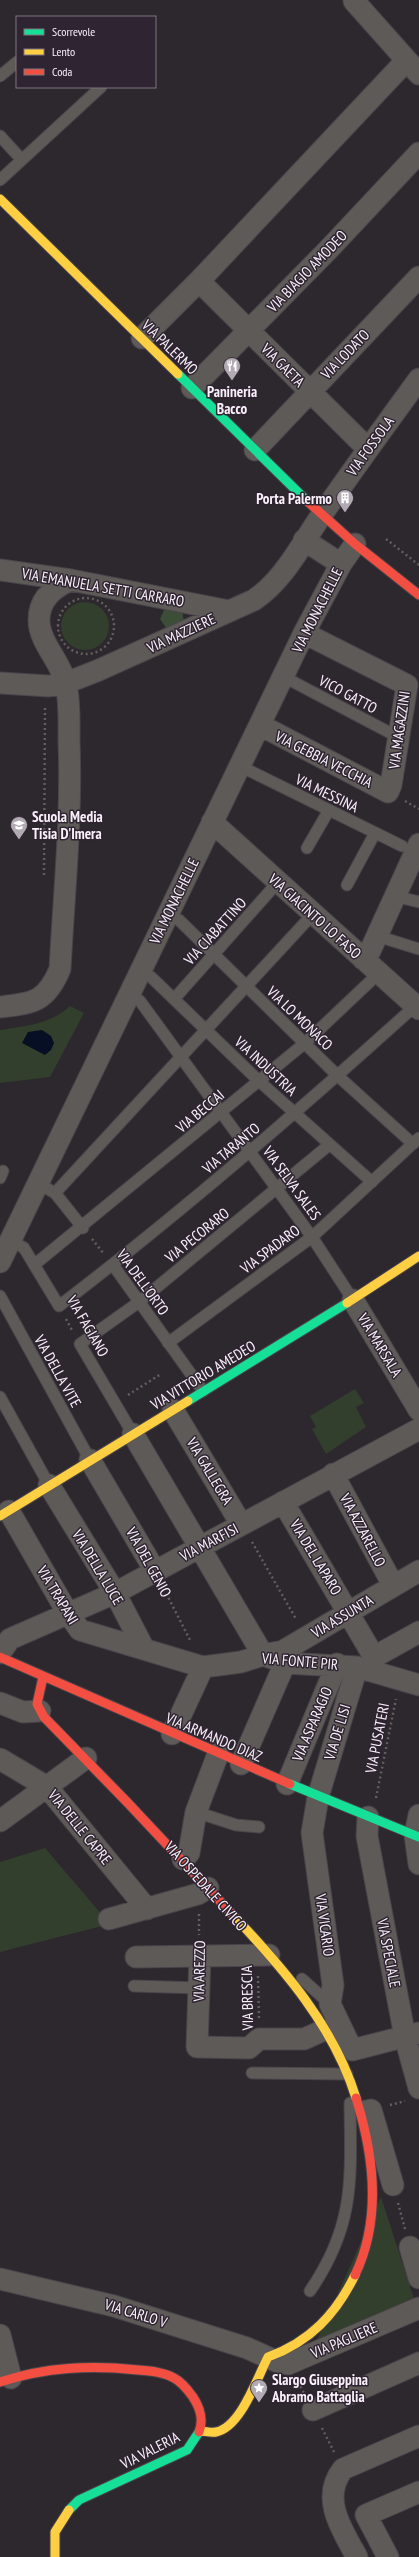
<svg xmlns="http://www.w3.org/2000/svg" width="419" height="2557" font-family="'PT Sans Narrow',sans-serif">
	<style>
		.green { fill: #323f2d }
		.forest { fill: #3d4e38 }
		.water { fill: #060f24 }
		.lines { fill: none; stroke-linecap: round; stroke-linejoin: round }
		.lane-casing { stroke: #49444a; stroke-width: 13 }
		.street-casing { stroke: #49444a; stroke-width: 23 }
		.fast-casing { stroke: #49444a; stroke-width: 11 }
		.slow-casing { stroke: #49444a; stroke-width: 11 }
		.jam-casing { stroke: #49444a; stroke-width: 11 }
		.path { stroke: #635e5e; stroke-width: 2.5; stroke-dasharray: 2 3; stroke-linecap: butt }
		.lane { stroke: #5e5a58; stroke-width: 11 }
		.street { stroke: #5e5a58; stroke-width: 21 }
		.fast { stroke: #16e098; stroke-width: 9 }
		.slow { stroke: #ffcf43; stroke-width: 9 }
		.jam { stroke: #f24e42; stroke-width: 9 }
		.labels { text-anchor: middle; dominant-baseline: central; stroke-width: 3; stroke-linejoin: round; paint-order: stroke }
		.street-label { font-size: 15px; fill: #f8f1fa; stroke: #2f2431 }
		.poi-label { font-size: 15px; font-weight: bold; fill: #f8f1fa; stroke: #2f2431; text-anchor: start }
	</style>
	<rect width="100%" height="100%" fill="#2d272e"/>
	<path class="green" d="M61 626a24 24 0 1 1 48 0a24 24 0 1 1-48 0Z
		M70,1006L84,1013L50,1077L0,1083V1030C26,1026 51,1024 70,1006Z
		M355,1389L364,1403L356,1407L366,1427L326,1454L312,1429L316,1427L310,1416Z
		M45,1848L103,1916L106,1925L0,1952V1862Z
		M381,2197L415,2302L317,2340Z"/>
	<path class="forest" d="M165,608L182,611L184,622L167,629L160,619Z"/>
	<path class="water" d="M42,1030L51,1036L54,1043L51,1050L45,1055L22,1043L28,1032Z"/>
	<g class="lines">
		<defs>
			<path id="lane" d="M0,76L17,62
				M0,136L22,160
				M0,180L101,87
				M284,677L398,737
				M240,766L402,846
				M307,848L329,810
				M347,885L375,833
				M394,896L419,902
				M167,915L179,920L338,1076L413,1144
				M377,936L419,949
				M140,972L151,977L259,1081L372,1182
				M129,994L140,1001L312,1237L353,1300
				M174,999L278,882
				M0,1178L3,1171
				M39,1184L55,1193L313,914
				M55,1193L83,1228
				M10,1240L24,1248L59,1306C182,1212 300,1110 415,1006
				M34,1265L305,1043L379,973
				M113,1265L203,1391
				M0,1296L90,1460
				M168,1343L312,1237L419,1138
				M0,1397L49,1485
				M133,1434L80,1344L139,1302L329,1145
				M196,1812L236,1825L259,1827
				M302,1979L330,2004
				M134,1986L199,1988
				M252,2073L347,2074
				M310,2291C355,2225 351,2180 350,2103"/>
			<path id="street" d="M354,1L419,74
				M199,281L368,449
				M142,338L199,281L406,61
				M192,388L328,250L419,153
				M255,450L419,277
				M304,540L341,564
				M0,570L71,580L229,611
				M0,683L49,686L66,683L99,670L254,600C285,579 302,543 323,513C354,468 387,423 419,379
				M260,725L388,792L391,785L407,685L304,633
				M212,822L419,1009
				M363,959L370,951L419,844
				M0,1007C34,1003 46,1002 60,969C64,893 72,817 69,741C69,723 70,702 66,684C61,661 39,643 39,620C39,599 54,587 71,580
				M0,1262L304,633L341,564L355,544
				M353,1300L419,1410
				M173,1410L241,1524
				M133,1434L263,1655L283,1651L419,1571
				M90,1460L155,1571
				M333,1474L393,1585
				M49,1485L115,1593L144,1649
				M283,1502L374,1657L419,1632
				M9,1511L67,1612L80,1630L203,1667L241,1662L263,1655L285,1663L357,1667L419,1685
				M0,1653L10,1639L115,1593L419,1429
				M357,1667L318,1797L312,1833L333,1985L330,2004L352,2050L419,2033
				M0,1703L23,1712L40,1711
				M172,1734L203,1667
				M0,1759L47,1787L147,1909
				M241,1764L285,1663
				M287,1784L337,1664
				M419,1815L415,1835L419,1864
				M368,1817L367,1836L405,2037L419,2088
				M0,1821L86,1758
				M183,1859L189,1853L196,1812L218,1754
				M109,1919L198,1894L208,1888
				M200,1956L197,2047L249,2048L259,2039H304L324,2030
				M136,1957L269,1955
				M366,2111L371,2110L393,2185
				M410,2247L419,2278
				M0,2279L114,2306L247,2348L278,2362L288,2364L419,2308
				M0,2335L11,2378
				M313,2410L419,2363
				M357,2557C342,2530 320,2498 343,2469L419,2436
				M388,2557L366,2515L419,2492"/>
			<path id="fast" d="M178,374L306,500
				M188,1401L347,1303
				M290,1784L419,1837
				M69,2510L79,2500L187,2450L199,2432"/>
			<path id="slow" d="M0,199L178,374
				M347,1303L419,1256
				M0,1516L188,1401
				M232,1914C283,1968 334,2026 356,2098
				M200,2431C205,2431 211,2433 216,2432C241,2427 257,2378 268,2357C310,2342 336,2314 355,2275
				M55,2557V2532L69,2510"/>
			<path id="jam" d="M306,500L355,544L419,595
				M0,1657L290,1784
				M43,1677L37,1704L44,1717L127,1802L232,1914
				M355,2275C382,2219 374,2155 356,2098
				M0,2382C46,2367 90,2365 138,2370C150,2371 163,2372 174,2378C182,2382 188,2390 193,2397C200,2408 204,2419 199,2432"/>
		</defs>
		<use href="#lane" class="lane-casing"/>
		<use href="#street" class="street-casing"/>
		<use href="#fast" class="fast-casing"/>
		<use href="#slow" class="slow-casing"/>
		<use href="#jam" class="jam-casing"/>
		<path class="path" d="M386,539L419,565
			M58 626a28 28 0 1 1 56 0a28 28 0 1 1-56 0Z
			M405,801L419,809
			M44,875L45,706
			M92,1239L104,1254
			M66,1319L73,1332
			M128,1395L161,1374
			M252,1542L296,1619
			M164,1589L191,1642
			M376,1798L396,1699
			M199,1914V1935
			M258,1976L259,2019
			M390,2105L405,2101
			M398,2203L405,2229
			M298,2382L304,2393
			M322,2428L334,2452"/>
		<use href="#lane" class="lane"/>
		<use href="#street" class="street"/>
		<use href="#fast" class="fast"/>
		<use href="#slow" class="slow"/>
		<use href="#jam" class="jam"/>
	</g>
	<defs>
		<symbol id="restaurant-pin" viewBox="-11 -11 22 30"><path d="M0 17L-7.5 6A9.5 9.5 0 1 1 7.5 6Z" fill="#b1aab3" stroke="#2f2431"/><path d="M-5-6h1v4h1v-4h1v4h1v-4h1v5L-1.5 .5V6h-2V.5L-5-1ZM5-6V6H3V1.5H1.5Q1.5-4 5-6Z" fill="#fff"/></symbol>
		<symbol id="building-pin" viewBox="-11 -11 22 30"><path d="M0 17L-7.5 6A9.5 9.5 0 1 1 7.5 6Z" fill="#b1aab3" stroke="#2f2431"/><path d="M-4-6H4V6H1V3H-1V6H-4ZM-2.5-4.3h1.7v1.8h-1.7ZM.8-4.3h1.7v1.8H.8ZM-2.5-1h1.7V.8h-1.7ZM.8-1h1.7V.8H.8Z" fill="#fff"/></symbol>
		<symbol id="school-pin" viewBox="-11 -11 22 30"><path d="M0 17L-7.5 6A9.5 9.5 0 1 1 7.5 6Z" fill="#b1aab3" stroke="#2f2431"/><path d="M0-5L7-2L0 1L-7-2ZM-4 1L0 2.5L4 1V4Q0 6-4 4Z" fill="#fff"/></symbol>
		<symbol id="sight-pin" viewBox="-11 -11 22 30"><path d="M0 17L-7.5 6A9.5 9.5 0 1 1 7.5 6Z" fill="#b1aab3" stroke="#2f2431"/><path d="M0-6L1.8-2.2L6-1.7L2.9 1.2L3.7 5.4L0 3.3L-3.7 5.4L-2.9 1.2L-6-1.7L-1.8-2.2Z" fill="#fff"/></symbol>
	</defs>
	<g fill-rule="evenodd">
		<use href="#restaurant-pin" x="222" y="356" width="20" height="27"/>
		<use href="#building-pin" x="335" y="488" width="20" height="27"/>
		<use href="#school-pin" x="9" y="815" width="20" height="27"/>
		<use href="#sight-pin" x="249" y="2378" width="20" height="27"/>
	</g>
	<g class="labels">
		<g class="street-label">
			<text transform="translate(307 271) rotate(-46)">VIA BIAGIO AMODEO</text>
			<text transform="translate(170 347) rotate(44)">VIA PALERMO</text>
			<text transform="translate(345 354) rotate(-46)">VIA LODATO</text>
			<text transform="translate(283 365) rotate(45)">VIA GAETA</text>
			<text transform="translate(370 446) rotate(-54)">VIA FOSSOLA</text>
			<text transform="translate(103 587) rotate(10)">VIA EMANUELA SETTI CARRARO</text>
			<text transform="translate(317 610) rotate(-63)">VIA MONACHELLE</text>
			<text transform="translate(181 633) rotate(-25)">VIA MAZZIERE</text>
			<text transform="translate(348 694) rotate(28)">VICO GATTO</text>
			<text transform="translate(399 730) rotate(-82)">VIA MAGAZZINI</text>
			<text transform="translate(324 759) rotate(27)">VIA GEBBIA VECCHIA</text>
			<text transform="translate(327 793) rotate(26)">VIA MESSINA</text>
			<text transform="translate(174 901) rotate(-64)">VIA MONACHELLE</text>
			<text transform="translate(315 916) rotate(42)">VIA GIACINTO LO FASO</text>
			<text transform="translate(215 931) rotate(-48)">VIA CIABATTINO</text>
			<text transform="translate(300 1018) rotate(44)">VIA LO MONACO</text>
			<text transform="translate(266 1066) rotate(43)">VIA INDUSTRIA</text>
			<text transform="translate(200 1111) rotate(-40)">VIA BECCAI</text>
			<text transform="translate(231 1148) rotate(-40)">VIA TARANTO</text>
			<text transform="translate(292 1183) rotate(54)">VIA SELVA SALES</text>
			<text transform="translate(197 1235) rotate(-39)">VIA PECORARO</text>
			<text transform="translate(270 1249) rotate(-37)">VIA SPADARO</text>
			<text transform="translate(143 1282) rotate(54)">VIA DELL'ORTO</text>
			<text transform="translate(88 1326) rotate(60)">VIA FAGIANO</text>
			<text transform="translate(380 1345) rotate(59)">VIA MARSALA</text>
			<text transform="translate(58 1371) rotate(61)">VIA DELLA VITE</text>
			<text transform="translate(203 1375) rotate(-31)">VIA VITTORIO AMEDEO</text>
			<text transform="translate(210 1471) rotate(59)">VIA GALLEGRA</text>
			<text transform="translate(363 1530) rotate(62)">VIA AZZARELLO</text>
			<text transform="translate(209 1542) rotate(-28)">VIA MARFISI</text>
			<text transform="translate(316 1557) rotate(59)">VIA DEL LAPARO</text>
			<text transform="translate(149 1562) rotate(61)">VIA DEL GENIO</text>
			<text transform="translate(98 1567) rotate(59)">VIA DELLA LUCE</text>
			<text transform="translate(58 1595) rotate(59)">VIA TRAPANI</text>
			<text transform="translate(342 1616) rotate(-31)">VIA ASSUNTA</text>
			<text transform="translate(300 1661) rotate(5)">VIA FONTE PIR</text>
			<text transform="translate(312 1724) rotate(-67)">VIA ASPARAGIO</text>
			<text transform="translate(337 1732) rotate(-73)">VIA DE LISI</text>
			<text transform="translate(214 1737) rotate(23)">VIA ARMANDO DIAZ</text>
			<text transform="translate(377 1738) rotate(-79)">VIA PUSATERI</text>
			<text transform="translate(80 1827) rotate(51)">VIA DELLE CAPRE</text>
			<text transform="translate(206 1886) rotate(48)">VIA OSPEDALE CIVICO</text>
			<text transform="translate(325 1925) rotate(82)">VIA VICARIO</text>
			<text transform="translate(389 1953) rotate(79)">VIA SPECIALE</text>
			<text transform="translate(199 1971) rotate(-89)">VIA AREZZO</text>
			<text transform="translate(247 1998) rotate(-91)">VIA BRESCIA</text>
			<text transform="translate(136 2313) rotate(17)">VIA CARLO V</text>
			<text transform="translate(344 2340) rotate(-23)">VIA PAGLIERE</text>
			<text transform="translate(150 2450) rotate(-27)">VIA VALERIA</text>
		</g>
		<g class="poi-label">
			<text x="232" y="391" text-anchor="middle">Panineria<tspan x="232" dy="17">Bacco</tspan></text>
			<text x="332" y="498" text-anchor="end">Porta Palermo</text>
			<text x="32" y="816">Scuola Media<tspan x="32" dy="17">Tisia D'Imera</tspan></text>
			<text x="272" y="2379">Slargo Giuseppina<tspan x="272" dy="17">Abramo Battaglia</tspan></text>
		</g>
	</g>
	<rect x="16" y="16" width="140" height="72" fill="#2f2431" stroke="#7f7681"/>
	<rect x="24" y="29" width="20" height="6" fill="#16e098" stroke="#7f7681"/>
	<text x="52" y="36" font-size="12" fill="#f8f1fa">Scorrevole</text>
	<rect x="24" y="49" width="20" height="6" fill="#ffcf43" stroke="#7f7681"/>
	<text x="52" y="56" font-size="12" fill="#f8f1fa">Lento</text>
	<rect x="24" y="69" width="20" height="6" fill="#f24e42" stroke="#7f7681"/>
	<text x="52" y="76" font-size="12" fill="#f8f1fa">Coda</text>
</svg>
